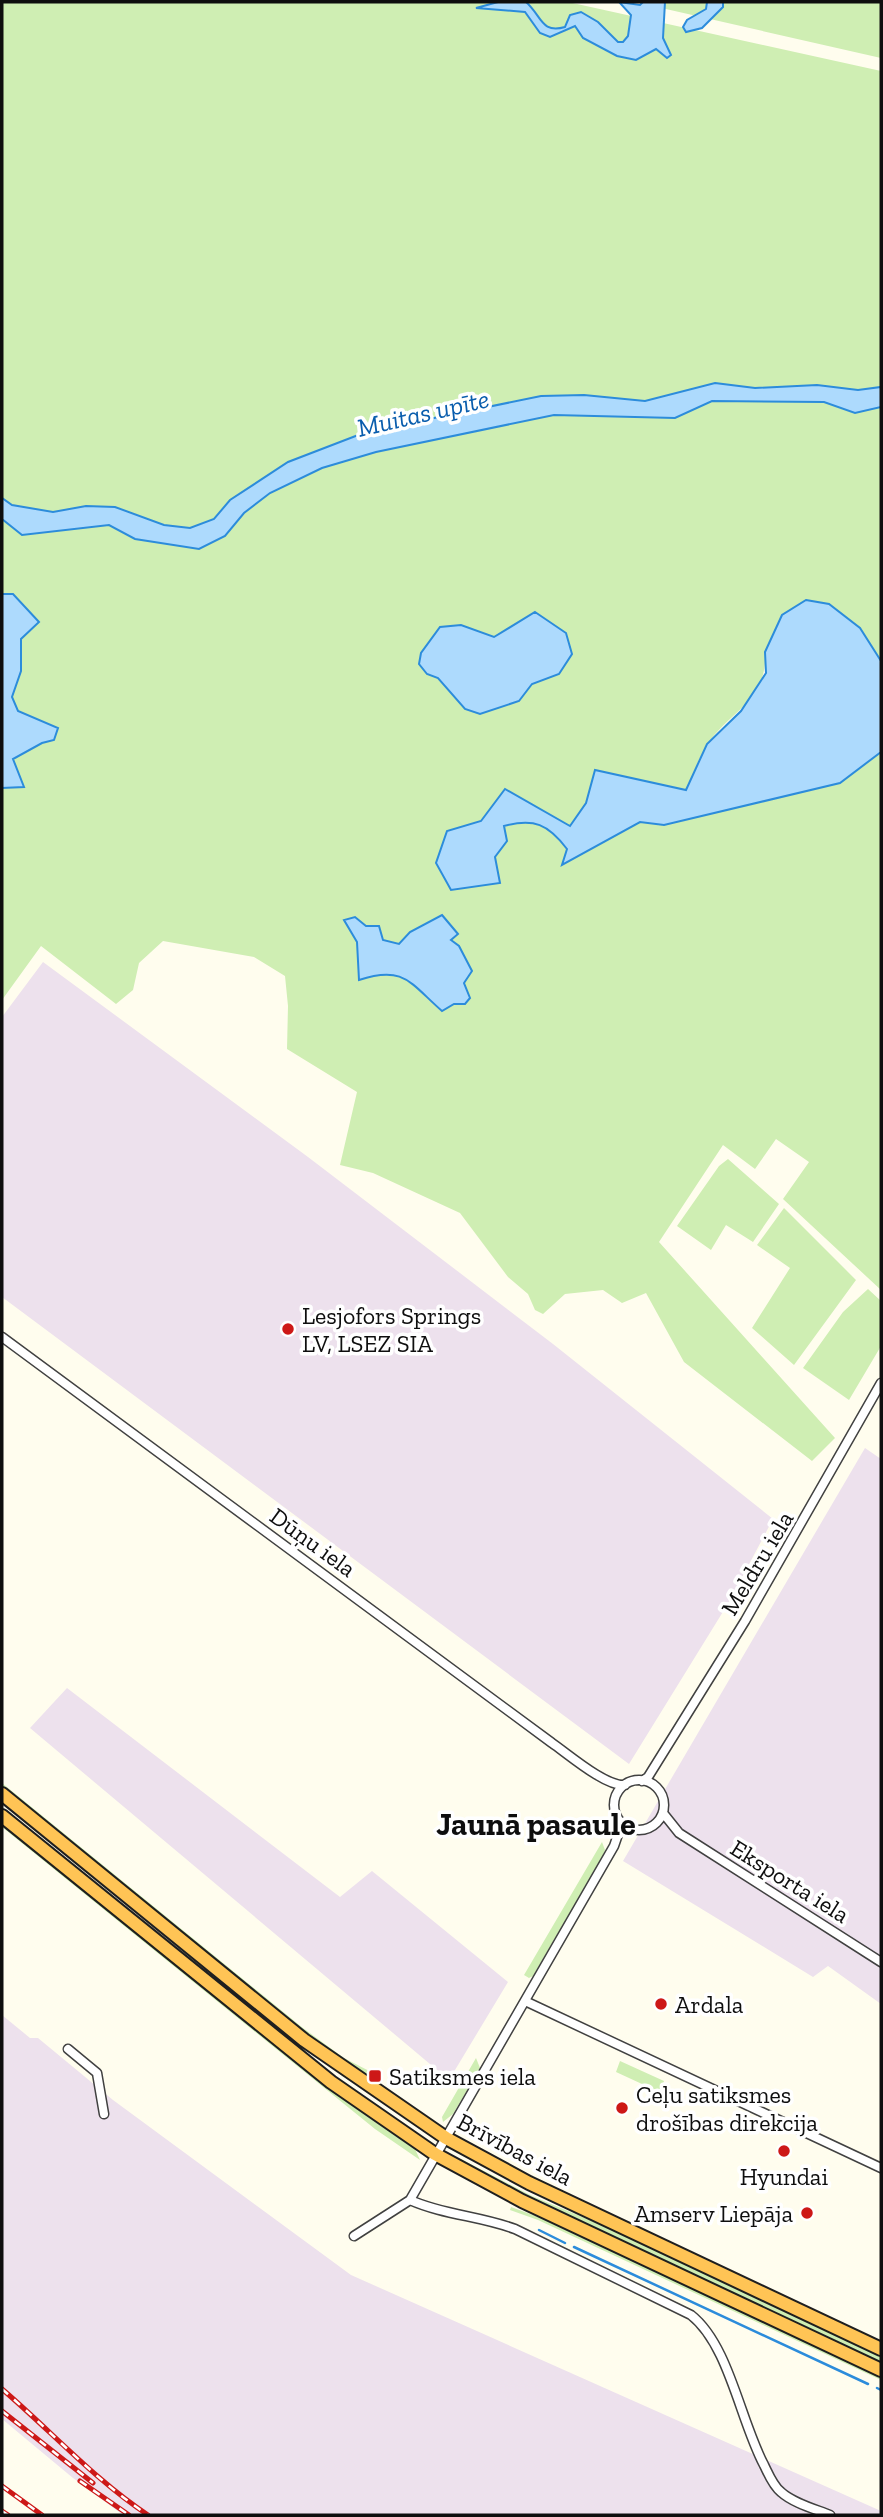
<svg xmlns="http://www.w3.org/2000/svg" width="883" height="2517" font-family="'Zilla Slab',serif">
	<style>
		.industrial { fill: #ede1ed }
		.green { fill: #cfeeb3; fill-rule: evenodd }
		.water { fill: #addafd; stroke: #2c8cdb; stroke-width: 2 }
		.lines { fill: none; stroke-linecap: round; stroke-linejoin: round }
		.stream { stroke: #2c8cdb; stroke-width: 2.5 }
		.minor-casing { stroke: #414141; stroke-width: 11 }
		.trunk-casing { stroke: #1f1f1f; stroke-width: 16 }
		.minor { stroke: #fff; stroke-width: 8 }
		.trunk { stroke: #ffc455; stroke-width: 12 }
		.rail-casing { stroke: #cd1817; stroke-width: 5 }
		.rail { stroke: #fff; stroke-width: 2.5; stroke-dasharray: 8; stroke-linecap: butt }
		.poi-dot { fill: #cd1817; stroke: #fff; stroke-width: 2.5 }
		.labels { text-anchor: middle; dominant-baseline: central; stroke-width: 7; stroke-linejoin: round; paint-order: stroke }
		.poi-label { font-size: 24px; fill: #0e0e0e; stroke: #fff; text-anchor: start }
		.street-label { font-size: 24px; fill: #0e0e0e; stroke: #fff }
		.water-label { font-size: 26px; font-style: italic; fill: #095dad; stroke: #fff }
		.district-label { font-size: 32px; font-weight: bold; fill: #0e0e0e; stroke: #fff }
	</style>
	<rect width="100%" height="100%" fill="#fffdee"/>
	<path class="industrial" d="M43,962L308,1157L553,1344L773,1519L729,1602L629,1764L2,1297V1017Z
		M865,1448L881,1459V2004L828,1966L813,1977L623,1861Z
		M67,1688L340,1897L372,1871L508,1982L449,2080L30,1728Z
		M2,2015L30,2038H38L113,2100L351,2275L881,2511V2515H123L73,2478L2,2419Z"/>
	<path class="green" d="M2,2H568L881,71V661L860,628L765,652C768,701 729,711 707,745C698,759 693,775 686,790L595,771L586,803L570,826L505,790L481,821L447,831L500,883L495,857L507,841L504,827C534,818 548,824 567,849L562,864L640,822L664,825L840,783L881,752V1290L783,1199L809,1162L776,1139L755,1169L723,1145L659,1242L835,1438L812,1461L684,1362L646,1293L622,1303L603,1290L565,1294L543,1314L535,1310L528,1294L508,1277L460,1213L373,1173L340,1165L357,1092L287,1049L288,1006L285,976L254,957L163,941L139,963L133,990L116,1004L41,946L2,1000V787L13,759L42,743L54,740L58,728L18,712L12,697C25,659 20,633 13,595L2,594ZM535,612L565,633L559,674L532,684L519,701L465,709L438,678L461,625L494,637Z
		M635,2H881V58Z
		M728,1159L779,1204L753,1242L726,1225L711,1250L677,1226L719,1166Z
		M784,1208L856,1280L794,1365L752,1328L790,1268L757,1245Z
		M868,1289L881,1301V1346L849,1400L803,1368L843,1312Z
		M2,1783L303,2028L344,2058L375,2074L373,2077L344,2063L291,2023L17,1800L2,1787Z
		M2,1823L342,2097L415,2149L420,2160L375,2129L2,1827Z
		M602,1842L605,1850L603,1855L533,1976L529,1978L524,1975Z
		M476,2058L480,2068L453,2114L443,2122L442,2117Z
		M620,2061L664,2081L661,2089L655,2090L616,2072Z
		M461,2159L532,2196L616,2231L881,2355V2365L519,2195L459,2162Z
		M511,2207L555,2223L881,2376V2380L538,2220L510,2210Z"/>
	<path class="water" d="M498,2H526C542,16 541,34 565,27L570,15L581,12L598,22L618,42H623L628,36L631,15L619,2L640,5L643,2H665L663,38L671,55L667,58L656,49L636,60L617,56L583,38L575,26L550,37L540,33L525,12L476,8Z
		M707,2H723V7L702,28L686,32L683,27L687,20L706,9Z
		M715,383L755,388L817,385L858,390L881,387V407L855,413L824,402L712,401L675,418L554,415L376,452L322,468L270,493L244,513L225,536L199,549L135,539L109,525L22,535L2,519V498L12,505L53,512L86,506L115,507L164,525L190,528L214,519L230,500L288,462L366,432L541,396L584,395L645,401Z
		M2,594H13L39,622L21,639V671L12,697L18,711L58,728L54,740L42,743L13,759L24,787L2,788Z
		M806,600L829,604L860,628L881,661V752L840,783L664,825L640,822L562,865L567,849C548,824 534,818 504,826L507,841L495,857L500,883L451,890L436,863L447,831L481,821L505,789L570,826L586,803L595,770L686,790L707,744L741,711L766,673L765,652L782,615Z
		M535,612L566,633L572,654L559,674L532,684L519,701L480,714L465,709L438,678L427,674L419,664L421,653L440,627L461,625L494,637Z
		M442,915L458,934L451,940L459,946L472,971L464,983L470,998L465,1004H454L442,1011C410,983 404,965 359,980L357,942L344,920L355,917L366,926H379L383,940L399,944L410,932Z"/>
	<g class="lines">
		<path class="stream" d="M539,2230L565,2243
			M574,2247L868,2384
			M877,2388L881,2390"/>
		<defs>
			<path id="minor" d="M2,1337L552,1743C568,1754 606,1787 625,1785
				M614 1805a25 25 0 1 1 50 0a25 25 0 1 1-50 0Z
				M642,1781L648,1777L745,1621L881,1383
				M663,1813L679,1833L881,1962
				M525,2001L881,2168
				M68,2049L97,2073L104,2114
				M410,2200C444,2215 480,2216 515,2229L691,2315C729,2345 740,2420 764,2465C768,2473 773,2486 781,2492C793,2503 815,2509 830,2515
				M354,2236L410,2200L614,1846L622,1823"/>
			<path id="trunk" d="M2,1794L304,2040L446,2138L529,2183L881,2349
				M2,1816L331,2082L435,2154L522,2201L881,2370"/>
		</defs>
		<use href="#minor" class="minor-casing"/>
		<use href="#trunk" class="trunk-casing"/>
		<use href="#minor" class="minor"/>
		<use href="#trunk" class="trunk"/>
		<defs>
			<path id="rail" d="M2,2389C51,2431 95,2480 148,2515
				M2,2411L93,2483
				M80,2481L129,2515
				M2,2486L42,2515
				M2,2511L8,2515"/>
		</defs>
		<use href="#rail" class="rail-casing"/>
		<use href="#rail" class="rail"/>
	</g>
	<g class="poi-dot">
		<circle cx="288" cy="1329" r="7"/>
		<circle cx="661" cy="2004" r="7"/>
		<rect x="368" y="2069" width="14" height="14" rx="3.5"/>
		<circle cx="622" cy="2108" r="7"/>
		<circle cx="784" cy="2151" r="7"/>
		<circle cx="807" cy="2213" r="7"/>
	</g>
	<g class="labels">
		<g class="poi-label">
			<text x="302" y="1315">Lesjofors Springs<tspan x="302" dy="28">LV, LSEZ SIA</tspan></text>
			<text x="675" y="2004">Ardala</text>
			<text x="389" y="2076">Satiksmes iela</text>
			<text x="636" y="2094">Ceļu satiksmes<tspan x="636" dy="28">drošības direkcija</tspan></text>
			<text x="784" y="2176" text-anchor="middle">Hyundai</text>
			<text x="793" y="2213" text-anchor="end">Amserv Liepāja</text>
		</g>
		<g class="street-label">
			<text transform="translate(313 1542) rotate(36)">Dūņu iela</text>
			<text transform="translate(757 1563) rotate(-59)">Meldru iela</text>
			<text transform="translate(790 1881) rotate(32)">Eksporta iela</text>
			<text transform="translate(515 2149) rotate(28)">Brīvības iela</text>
		</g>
		<g class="water-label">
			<text transform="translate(423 413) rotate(-13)">Muitas upīte</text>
		</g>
		<g class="district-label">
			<text x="536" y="1824">Jaunā pasaule</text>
		</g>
	</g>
	<rect width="883" height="2517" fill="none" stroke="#0e0e0e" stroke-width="7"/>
</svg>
